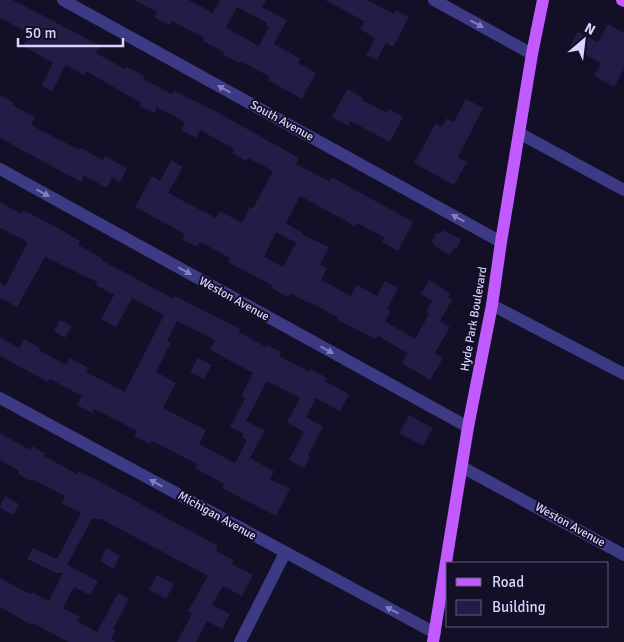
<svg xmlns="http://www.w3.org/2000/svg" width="624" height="642" font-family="Signika,sans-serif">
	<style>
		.building { fill: #241b47; fill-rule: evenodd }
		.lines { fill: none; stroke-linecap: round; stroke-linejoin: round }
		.minor { stroke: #3d3a85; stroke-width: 12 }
		.major { stroke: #c25bff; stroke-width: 12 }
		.oneway { fill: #837fbc }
		.labels { text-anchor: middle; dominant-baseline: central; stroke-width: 4; stroke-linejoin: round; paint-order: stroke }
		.street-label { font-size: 12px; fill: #d9d4ff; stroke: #130f26 }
	</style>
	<rect width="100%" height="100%" fill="#130f26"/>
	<path class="building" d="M0,0H13L76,33L100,46L96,53L125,69L126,67L145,76L143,79L172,94L174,91L217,112L299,158L296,164L329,181L332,177L413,222L398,251L382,242L385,238L357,223L355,226L300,196L286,223L304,234L303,235L329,247L320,265L327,268L321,280L351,296L357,285L377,296L385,281L398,288L387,309L391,311L385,321L415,339L429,314L426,312L432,301L421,294L429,280L450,293L448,297L452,300L440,321L450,327L435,353L443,358L430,380L402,363L408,353L378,336L376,339L353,328L338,320L339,318L309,302V303L290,293L288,297L272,288L273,286L228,262L230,258L200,242L197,247L182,239L185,234L135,207L152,176L160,181L171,160L183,167L168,193L216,218L220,211L242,223L250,207L253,208L273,171L248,158L246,161L232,153L234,149L200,130L196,138L181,130L185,122L157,107L154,113L139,106L141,103L86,71L84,75L66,65L52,91L41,86L53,63L23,46L30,34L0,18ZM276,232L296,243L283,267L264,257Z
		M134,0H189L213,13L220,0H266L262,7L287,20L274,44L301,59L298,63L316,73L302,99L268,80L270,77L241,61L240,63L223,55L224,52L203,41L204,38L172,21L169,25L154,17L157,12ZM237,7L267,23L266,25L269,26L259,46L226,28Z
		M325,0H367L394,14L396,10L409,17L393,47L386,43L377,60L366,55L375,38L360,29L364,21Z
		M608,24L624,33V69L614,87L594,76L601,63L570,46L578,32L598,42Z
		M347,89L363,98L362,100L387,113L389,109L403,117L390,142L350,121L348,126L332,117Z
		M0,95L14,103L12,105L35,117L31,125L79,150L81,148L103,160L105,156L127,168L120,182L112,177L107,188L84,176L81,182L0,138Z
		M466,99L483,108L458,157L467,162L454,185L414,163L436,123L442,127L447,118L454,122Z
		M0,202L21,214L23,210L58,228L80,241L78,245L102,258L101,260L174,299L175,296L240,329L239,332L266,347L267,345L281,352L279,356L310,372L311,369L327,378L325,381L349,394L340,411L316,398L306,417L323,427L308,455L310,457L304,468L289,460L304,432L287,422L300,398L267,381L246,421L265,431L250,458L274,471L270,479L290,489L276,516L222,488L224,484L195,468L197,464L152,441L150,444L134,436L137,431L95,409L92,413L77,405L82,396L50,379L48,382L0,356V337L19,348L24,339L40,348L39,350L66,365L70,358L88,368L86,372L125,392L164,315L132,298L116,327L101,319L114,295L96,285L97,282L45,257L17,307L0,298V283L5,286L28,242L0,228ZM177,321L215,340L210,350L253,373L241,396L245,399L230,427L244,434L242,437L247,440L235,463L199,444L206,430L163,408L176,383L156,372L171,343L167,341Z
		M442,230L461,239L457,249L454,248L450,255L434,246L432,241L436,233H441Z
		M60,320L72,326L65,338L54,331Z
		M198,358L212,365L204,379L190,372Z
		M409,415L433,428L423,446L399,433Z
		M0,433L30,450L32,446L46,454L44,456L77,474L78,471L95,479L218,546L216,551L234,560L232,564L253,575L242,596L223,586L212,605L230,614L222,629L207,621L196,642H177L192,614L188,611L208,576L101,519H92L67,565L98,581L90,595L74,587L63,608L80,617L77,621L97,632L118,593L129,599L113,629L116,630L111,639L116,642H68L33,623L32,625L0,607V578L30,594L32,592L49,601L63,573H56L27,559L33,548L57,559L81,513L62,503L65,496L32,479L31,481L18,474L19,471L0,460Z
		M5,496L19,504L13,515L0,508Z
		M106,548L120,556L113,569L100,561Z
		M157,575L174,584L166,599L149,590Z"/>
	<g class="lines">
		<path class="minor" d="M63,0L501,242
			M434,0L532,54
			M519,133L624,190
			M0,169L468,427
			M492,305L624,374
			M0,398L435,633
			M462,467L624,555
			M240,642L285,553"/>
		<path class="major" d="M622,0L624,1
			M433,642L468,427L492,305L501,242L532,54L543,0"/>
	</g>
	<defs><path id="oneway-solid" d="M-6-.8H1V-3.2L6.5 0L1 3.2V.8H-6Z" transform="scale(1.25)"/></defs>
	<g class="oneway">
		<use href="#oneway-solid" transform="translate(477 24) rotate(29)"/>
		<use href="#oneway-solid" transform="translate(224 89) rotate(-151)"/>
		<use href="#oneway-solid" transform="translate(43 193) rotate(29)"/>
		<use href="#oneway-solid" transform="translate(458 218) rotate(-151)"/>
		<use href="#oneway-solid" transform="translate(185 271) rotate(29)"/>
		<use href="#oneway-solid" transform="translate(327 350) rotate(29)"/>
		<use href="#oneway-solid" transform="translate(156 483) rotate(-151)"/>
		<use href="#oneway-solid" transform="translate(392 610) rotate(-152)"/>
	</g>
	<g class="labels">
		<g class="street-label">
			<text transform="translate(282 121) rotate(29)">South Avenue</text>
			<text transform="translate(234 299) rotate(29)">Weston Avenue</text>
			<text transform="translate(474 319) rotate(-80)">Hyde Park Boulevard</text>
			<text transform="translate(217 516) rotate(29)">Michigan Avenue</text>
			<text transform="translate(570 525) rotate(29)">Weston Avenue</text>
		</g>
	</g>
	<rect x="446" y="562" width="162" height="65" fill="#130f26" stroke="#625e7d"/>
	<rect x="456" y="578" width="25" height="8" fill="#c25bff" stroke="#625e7d"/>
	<text x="492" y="587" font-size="15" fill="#d9d4ff">Road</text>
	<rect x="456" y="600" width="25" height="15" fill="#241b47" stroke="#625e7d"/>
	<text x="492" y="612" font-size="15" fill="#d9d4ff">Building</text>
	<g transform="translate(584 40) rotate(28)" stroke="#130f26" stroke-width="4" paint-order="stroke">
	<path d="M0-4L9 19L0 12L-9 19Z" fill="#d9d4ff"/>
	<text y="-8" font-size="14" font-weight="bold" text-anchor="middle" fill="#d9d4ff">N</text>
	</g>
	<path d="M18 38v8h105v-8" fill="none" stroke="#d9d4ff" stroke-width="2.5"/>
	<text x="25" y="38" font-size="15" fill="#d9d4ff" stroke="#130f26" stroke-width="4" paint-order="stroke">50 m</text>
</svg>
